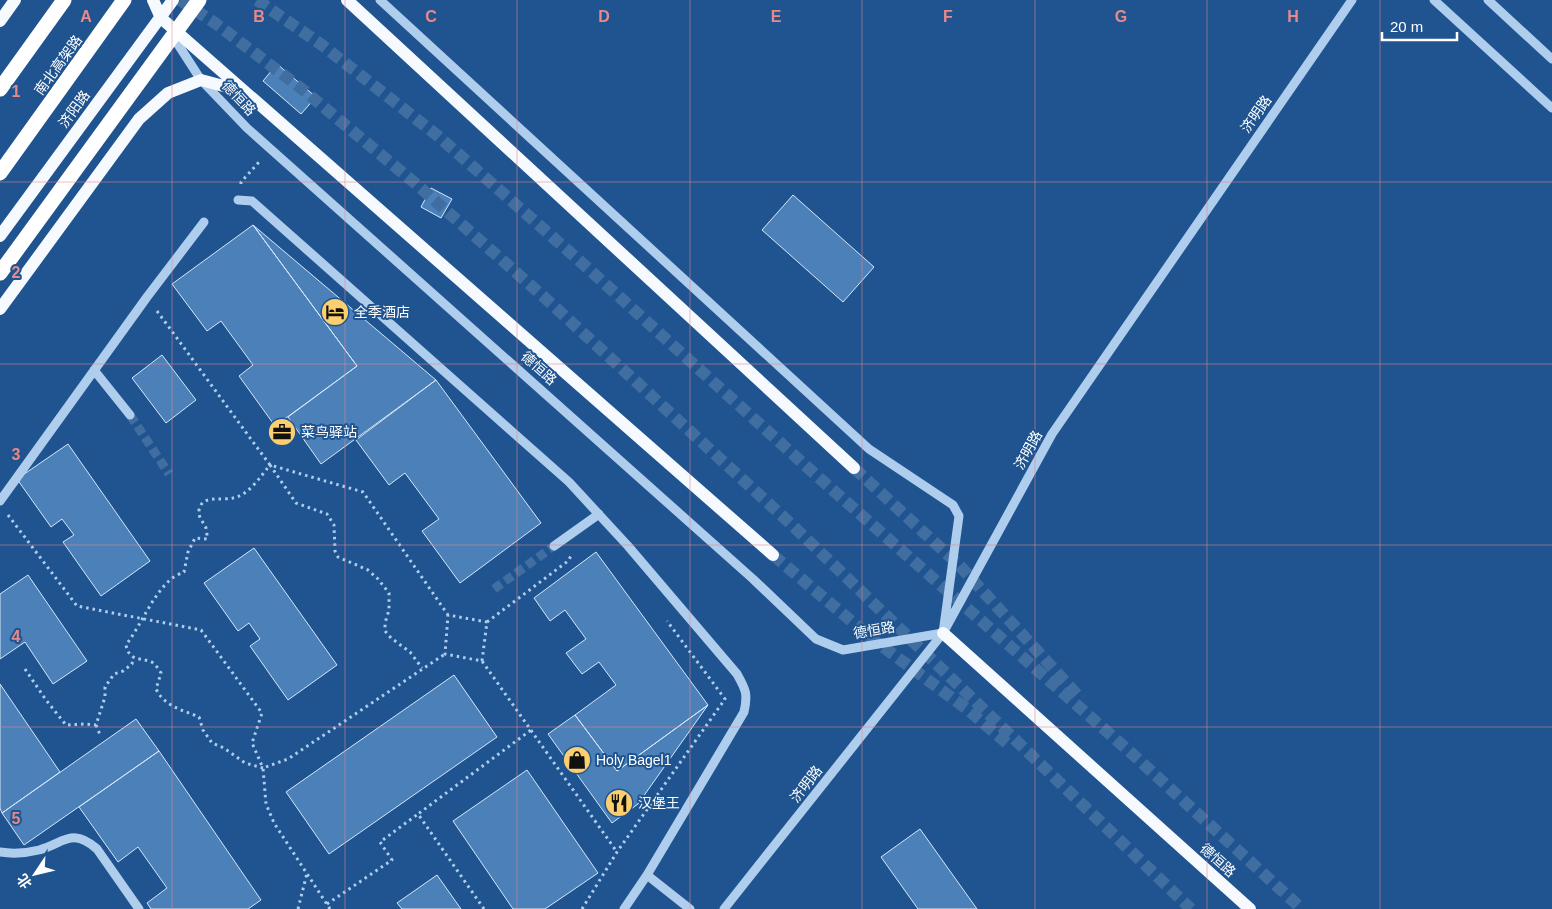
<svg xmlns="http://www.w3.org/2000/svg" width="1552" height="909" font-family="Arial,'Noto Sans SC',sans-serif">
	<style>
		.building { fill: #4c80b9; stroke: #d5e7f9 }
		.lines { fill: none; stroke-linecap: round; stroke-linejoin: round }
		.minor-tunnel { stroke: #416ea1; stroke-width: 9; stroke-dasharray: 9 4.5; stroke-linecap: butt }
		.major-tunnel { stroke: #416ea1; stroke-width: 12; stroke-dasharray: 12 6; stroke-linecap: butt }
		.path { stroke: #afcded; stroke-width: 3; stroke-dasharray: 2.5 4; stroke-linecap: butt }
		.minor { stroke: #afcded; stroke-width: 9 }
		.major { stroke: #f6faff; stroke-width: 12 }
		.highway { stroke: #fff; stroke-width: 15 }
		.highway-bridge { stroke: #fff; stroke-width: 15 }
		.grid { fill: none; stroke: #e88989; stroke-width: 1; stroke-opacity: 0.55 }
		.labels { text-anchor: middle; dominant-baseline: central; stroke-width: 4; stroke-linejoin: round; paint-order: stroke }
		.street-label { font-size: 14px; fill: #fff; stroke: #1f5490 }
		.poi-label { font-size: 14px; fill: #fff; stroke: #1f5490; text-anchor: start }
		.grid-label { font-size: 16px; text-anchor: middle; font-weight: bold; fill: #e88989; stroke: #1f5490; stroke-width: 4; stroke-linejoin: round; paint-order: stroke }
	</style>
	<rect width="100%" height="100%" fill="#1f5490"/>
	<path class="building" d="M277,64L316,97L301,114L263,81Z
		M431,188L452,199L441,218L421,207Z
		M793,195L874,267L843,302L762,230Z
		M253,225L357,366L275,426L239,376L253,365L221,321L207,331L172,284Z
		M253,225L436,380L321,464L288,417L357,366Z
		M162,355L196,400L166,423L132,378Z
		M436,380L541,523L460,583L422,531L439,519L405,473L389,485L356,440Z
		M68,444L150,561L101,596L63,542L74,535L62,519L51,527L17,479Z
		M254,548L337,665L288,700L250,646L260,639L249,623L238,631L204,583Z
		M596,552L708,705L617,771L575,715L616,685L599,662L582,674L566,653L586,639L565,610L550,621L534,598Z
		M28,575L87,661L53,684L25,642L0,659V594Z
		M454,675L497,737L329,854L286,792Z
		M0,684L60,772L2,813L0,808Z
		M708,705L638,804L612,823L548,734L575,715L617,771Z
		M136,719L159,751L24,845L2,813Z
		M159,751L261,900L248,909H151L147,903L167,888L138,847L118,862L79,807Z
		M527,770L598,873L545,909H513L453,821Z
		M920,829L977,909H918L881,857Z
		M437,875L461,909H402L397,903Z"/>
	<g class="lines">
		<path class="minor-tunnel" d="M130,415L169,474
			M494,589L554,546"/>
		<path class="major-tunnel" d="M180,0L215,23L302,89L416,184L545,298L791,524L1191,909
			M257,0L322,45L438,136L582,263L817,476L1129,751L1302,909
			M854,468L959,565L1081,699
			M773,555L875,641L967,709L1008,744"/>
		<path class="path" d="M241,184V182L259,162
			M157,311L270,465L363,492L448,615
			M8,515L77,606L201,630L262,713L252,743L263,768
			M487,622L568,561L571,556
			M482,661L487,622L448,615L445,654L482,661L617,852
			M25,669L46,700L66,725L85,724L96,725L105,697V687L114,674L123,671L132,664L133,657
			M96,725L101,737
			M263,768L245,763L224,748L212,743L203,730L199,717C183,710 165,707 156,689L161,673C158,668 154,662 149,661C138,658 129,660 126,645C141,625 152,596 170,580C174,576 180,574 184,572L188,552L195,538L207,539C207,536 207,531 206,528C203,521 198,518 199,510C202,494 222,501 233,498C249,495 260,477 270,465L296,503L327,514L334,525L335,551L338,557L368,570L378,579L389,593V610L385,623V631L391,638L410,652L422,668
			M327,904L392,860L380,842L418,814
			M298,909L307,873
			M330,909L274,823L266,804L263,768L288,759L445,654
			M484,909L418,814L531,730
			M582,909L617,852L725,699L667,621"/>
		<path class="minor" d="M1434,0L1552,108
			M1488,0L1552,59
			M172,35L201,80L247,128L753,579L816,639L843,650L943,633L959,516L953,505L869,449L380,0
			M238,200L252,201L569,482L628,546L737,674C746,690 748,694 744,712L647,875
			M94,370L130,415
			M0,501L147,297L204,222
			M554,546L599,514
			M0,852C12,854 27,853 39,850C64,843 72,827 97,849L139,909
			M624,909L647,875L690,909
			M724,909L943,633L1052,434L1352,0"/>
		<path class="major" d="M153,0L161,18L773,555
			M347,0L854,468
			M0,21L15,0
			M0,236L173,0
			M0,309L139,119L168,93L201,80L242,91
			M943,633L1250,909"/>
		<path class="highway" d="M0,89L64,0
			M0,173L124,0"/>
		<path class="highway-bridge" d="M0,273L199,0"/>
	</g>
	<path class="grid" d="M172,0V909M345,0V909M517,0V909M690,0V909M862,0V909M1035,0V909M1207,0V909M1380,0V909M0,182H1552M0,364H1552M0,545H1552M0,727H1552"/>
	<defs>
		<symbol id="hotel-disc" viewBox="-11 -11 22 22"><circle r="9.5" fill="#fbcf70" stroke="#1f5490"/><path d="M-6-4.5h1.5V1H6V5H4.5V3h-9V5H-6ZM-4 0a1.8 1.8 0 1 1 3.6 0ZM.5 0V-2.5h3Q6-2.5 6 0Z" fill="#111"/></symbol>
		<symbol id="office-disc" viewBox="-11 -11 22 22"><circle r="9.5" fill="#fbcf70" stroke="#1f5490"/><path d="M-6-3h4V-5.5h4V-3h4V5H-6ZM-1-4.5V-3h2v-1.5ZM-6 0V1H6V0Z" fill="#111"/></symbol>
		<symbol id="shop-disc" viewBox="-11 -11 22 22"><circle r="9.5" fill="#fbcf70" stroke="#1f5490"/><path d="M-5-2.5h2.3a2.7 3.5 0 0 1 5.4 0H5L5.5 6h-11ZM-1.5-2.5h3a1.5 2.3 0 0 0-3 0Z" fill="#111"/></symbol>
		<symbol id="restaurant-disc" viewBox="-11 -11 22 22"><circle r="9.5" fill="#fbcf70" stroke="#1f5490"/><path d="M-5-6h1v4h1v-4h1v4h1v-4h1v5L-1.5 .5V6h-2V.5L-5-1ZM5-6V6H3V1.5H1.5Q1.5-4 5-6Z" fill="#111"/></symbol>
	</defs>
	<g fill-rule="evenodd">
		<use href="#hotel-disc" x="319" y="296" width="32" height="32"/>
		<use href="#office-disc" x="266" y="416" width="32" height="32"/>
		<use href="#shop-disc" x="561" y="744" width="32" height="32"/>
		<use href="#restaurant-disc" x="603" y="787" width="32" height="32"/>
	</g>
	<g class="labels">
		<g class="street-label">
			<text transform="translate(58 65) rotate(-54)">南北高架路</text>
			<text transform="translate(239 98) rotate(47)">德恒路</text>
			<text transform="translate(74 109) rotate(-54)">济阳路</text>
			<text transform="translate(1256 114) rotate(-55)">济明路</text>
			<text transform="translate(539 368) rotate(42)">德恒路</text>
			<text transform="translate(1028 450) rotate(-61)">济明路</text>
			<text transform="translate(874 630) rotate(-10)">德恒路</text>
			<text transform="translate(806 784) rotate(-52)">济明路</text>
			<text transform="translate(1218 860) rotate(42)">德恒路</text>
		</g>
		<g class="poi-label">
			<text x="354" y="312">全季酒店</text>
			<text x="301" y="432">菜鸟驿站</text>
			<text x="596" y="760">Holy Bagel1</text>
			<text x="638" y="803">汉堡王</text>
		</g>
	</g>
	<g class="grid-label">
		<text x="86" y="22">A</text>
		<text x="259" y="22">B</text>
		<text x="431" y="22">C</text>
		<text x="604" y="22">D</text>
		<text x="776" y="22">E</text>
		<text x="948" y="22">F</text>
		<text x="1121" y="22">G</text>
		<text x="1293" y="22">H</text>
		<text x="16" y="97">1</text>
		<text x="16" y="278">2</text>
		<text x="16" y="460">3</text>
		<text x="16" y="642">4</text>
		<text x="16" y="824">5</text>
	</g>
	<g transform="translate(35 874) rotate(235)" stroke="#1f5490" stroke-width="4" paint-order="stroke">
	<path d="M0-4L9 19L0 12L-9 19Z" fill="#ffffff"/>
	<text y="-8" font-size="14" font-weight="bold" text-anchor="middle" fill="#ffffff">北</text>
	</g>
	<path d="M1382 32v8h75v-8" fill="none" stroke="#ffffff" stroke-width="2.5"/>
	<text x="1390" y="32" font-size="15" fill="#ffffff" stroke="#1f5490" stroke-width="4" paint-order="stroke">20 m</text>
</svg>
